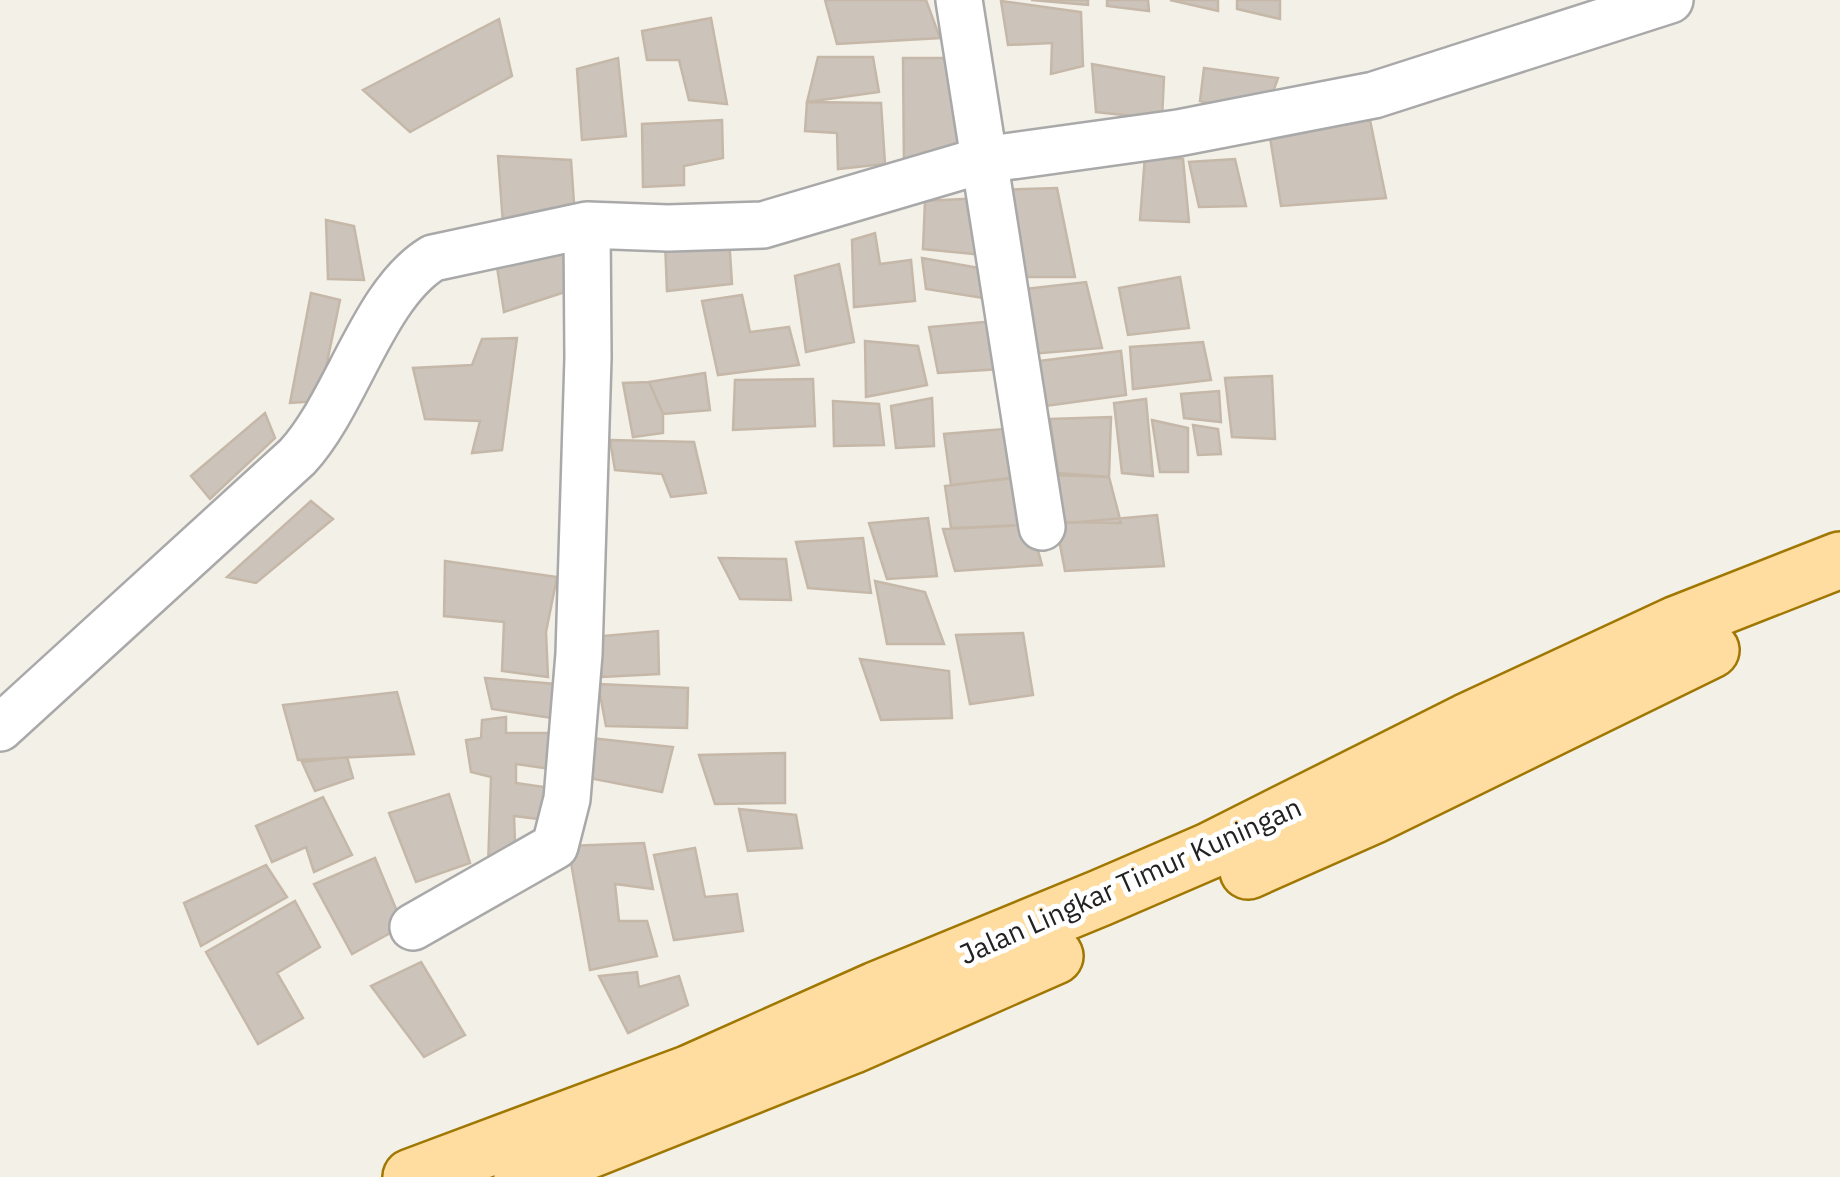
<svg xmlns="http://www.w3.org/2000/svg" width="1840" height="1177" font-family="'IBM Plex Sans',sans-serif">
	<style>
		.building { fill: #ccc3ba; stroke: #c6b8a8; stroke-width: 2.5 }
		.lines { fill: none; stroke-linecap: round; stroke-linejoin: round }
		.minor-casing { stroke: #a9a9a9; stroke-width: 50 }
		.major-casing { stroke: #a07700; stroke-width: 60 }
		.minor { stroke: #fff; stroke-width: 45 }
		.major { stroke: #ffdda1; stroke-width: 55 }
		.labels { text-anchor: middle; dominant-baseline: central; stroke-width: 10; stroke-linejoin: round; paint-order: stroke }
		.street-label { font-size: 28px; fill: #222; stroke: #fff }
	</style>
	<rect width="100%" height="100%" fill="#f3f0e8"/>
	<path class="building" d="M825,0H926L940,38L837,44Z
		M1031,0H1088V5Z
		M1107,0H1148L1149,11L1107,6Z
		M1170,0H1218V11Z
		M1237,0H1280V19L1237,9Z
		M1001,1L1081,12L1083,66L1051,74L1052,43L1008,45Z
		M711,18L727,104L689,100L679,60H647L642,31Z
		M499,19L512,76L410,132L363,90Z
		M818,57H873L879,92L807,102Z
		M618,58L626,136L582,140L577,69Z
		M903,58H951L959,156L904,172Z
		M1092,64L1164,77L1162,119L1096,112Z
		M1204,68L1278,78L1264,117L1200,101Z
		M807,102L881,103L885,164L838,169L837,133L805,131Z
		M722,120L723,158L684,166V185L643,187L642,124Z
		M1370,120L1386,198L1281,206L1269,131Z
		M498,156L571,160L575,217L503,224Z
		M1145,156L1183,159L1189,222L1140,220Z
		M1235,159L1246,206L1199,207L1189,162Z
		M1057,188L1075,277H1021L995,190Z
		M981,198L984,255L923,249L925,201Z
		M326,220L354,226L364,280L328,279Z
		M875,233L880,264L911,260L915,301L854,307L852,240Z
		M729,237L732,284L667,291L665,242Z
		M569,251L571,290L504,312L495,254Z
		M922,258L991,270L990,299L926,289Z
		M839,264L854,342L806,352L795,276Z
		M1180,277L1189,328L1128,335L1119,288Z
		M1086,282L1102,348L1031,354L1015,290Z
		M311,293L340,300L319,401L290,403Z
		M742,295L750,332L789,327L799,365L718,375L702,301Z
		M994,321L1001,369L938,373L929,327Z
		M517,338L502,450L472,453L480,421L425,419L413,368L472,365L482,339Z
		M865,341L918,346L927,385L866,397Z
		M1203,342L1211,380L1133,389L1130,347Z
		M1121,351L1126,395L1030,408L1022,363Z
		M705,373L710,410L663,414L649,382Z
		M1272,376L1275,439L1232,437L1225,378Z
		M813,379L815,426L733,430L735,380Z
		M649,382L663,414V433L633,437L623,383Z
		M1219,391L1221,422L1184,418L1181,394Z
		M932,398L934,446L896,448L891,406Z
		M1146,399L1153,476L1122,473L1114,403Z
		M833,401L879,404L884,445L834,446Z
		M265,413L275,438L210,499L191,476Z
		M1111,417L1109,477L1058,473L1050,419Z
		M1152,420L1188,428V472H1160Z
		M1193,425L1218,429L1221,454L1198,455Z
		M1016,428L1026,477L951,485L944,434Z
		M610,440L694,442L706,493L671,497L662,474L615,470Z
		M1052,475L1109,477L1121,523L1063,522Z
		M1019,477L1022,525L951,528L945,486Z
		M311,501L333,519L256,583L227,577Z
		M1157,515L1164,566L1065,571L1056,524Z
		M928,518L937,576L887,579L869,523Z
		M1031,525L1042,565L955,571L943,529Z
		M863,538L871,593L808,588L796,542Z
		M719,558L786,559L791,600L740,599Z
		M445,561L557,577L546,632L548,677L502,671L504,622L444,616Z
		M875,581L925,592L944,644H887Z
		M658,631L659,674L602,677L591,637Z
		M1023,633L1033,695L970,704L956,635Z
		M860,659L949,671L952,718L881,720Z
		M485,678L556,684L559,719L492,709Z
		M598,684L688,688L687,728L606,726Z
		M397,692L414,754L298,760L283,705Z
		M506,717V733H556L558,770L516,764V783L551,788L547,820L514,816L516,868L488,867L491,777L471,772L466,740L481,738L482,720Z
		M591,738L673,747L662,792L589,778Z
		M785,753V803L715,804L699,755Z
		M347,757L353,778L315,791L302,762Z
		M449,794L470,863L416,882L389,813Z
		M323,797L352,855L314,872L306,847L272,862L256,826Z
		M739,809L796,815L802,848L748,851Z
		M644,843L653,889L615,884L619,921H647L657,956L590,970L568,846Z
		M695,848L705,897L737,894L743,931L674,940L654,855Z
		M375,858L403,926L352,954L314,884Z
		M266,865L287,897L201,946L184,903Z
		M295,901L320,947L277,973L303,1018L258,1044L206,952Z
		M421,962L465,1035L424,1057L371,986Z
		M637,972L639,987L679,976L688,1005L628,1033L599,976Z"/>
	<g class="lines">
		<defs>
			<path id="minor" d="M959,0L1042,527
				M0,728L297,457C347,403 373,294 433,258L587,225
				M413,927L555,846L567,799L579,654L588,358L587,225L668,228L763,225L983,160L1178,133L1374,95L1670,0"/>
			<path id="major" d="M1248,871L1374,815L1711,650
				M411,1177L690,1073L876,990L1100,898L1209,851L1466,722L1677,624L1840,560
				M522,1177L851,1046L1055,956"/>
		</defs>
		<use href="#minor" class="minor-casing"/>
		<use href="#major" class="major-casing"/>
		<use href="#minor" class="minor"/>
		<use href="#major" class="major"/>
	</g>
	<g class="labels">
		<g class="street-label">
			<text transform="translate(1130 880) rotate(-24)">Jalan Lingkar Timur Kuningan</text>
		</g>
	</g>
</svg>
